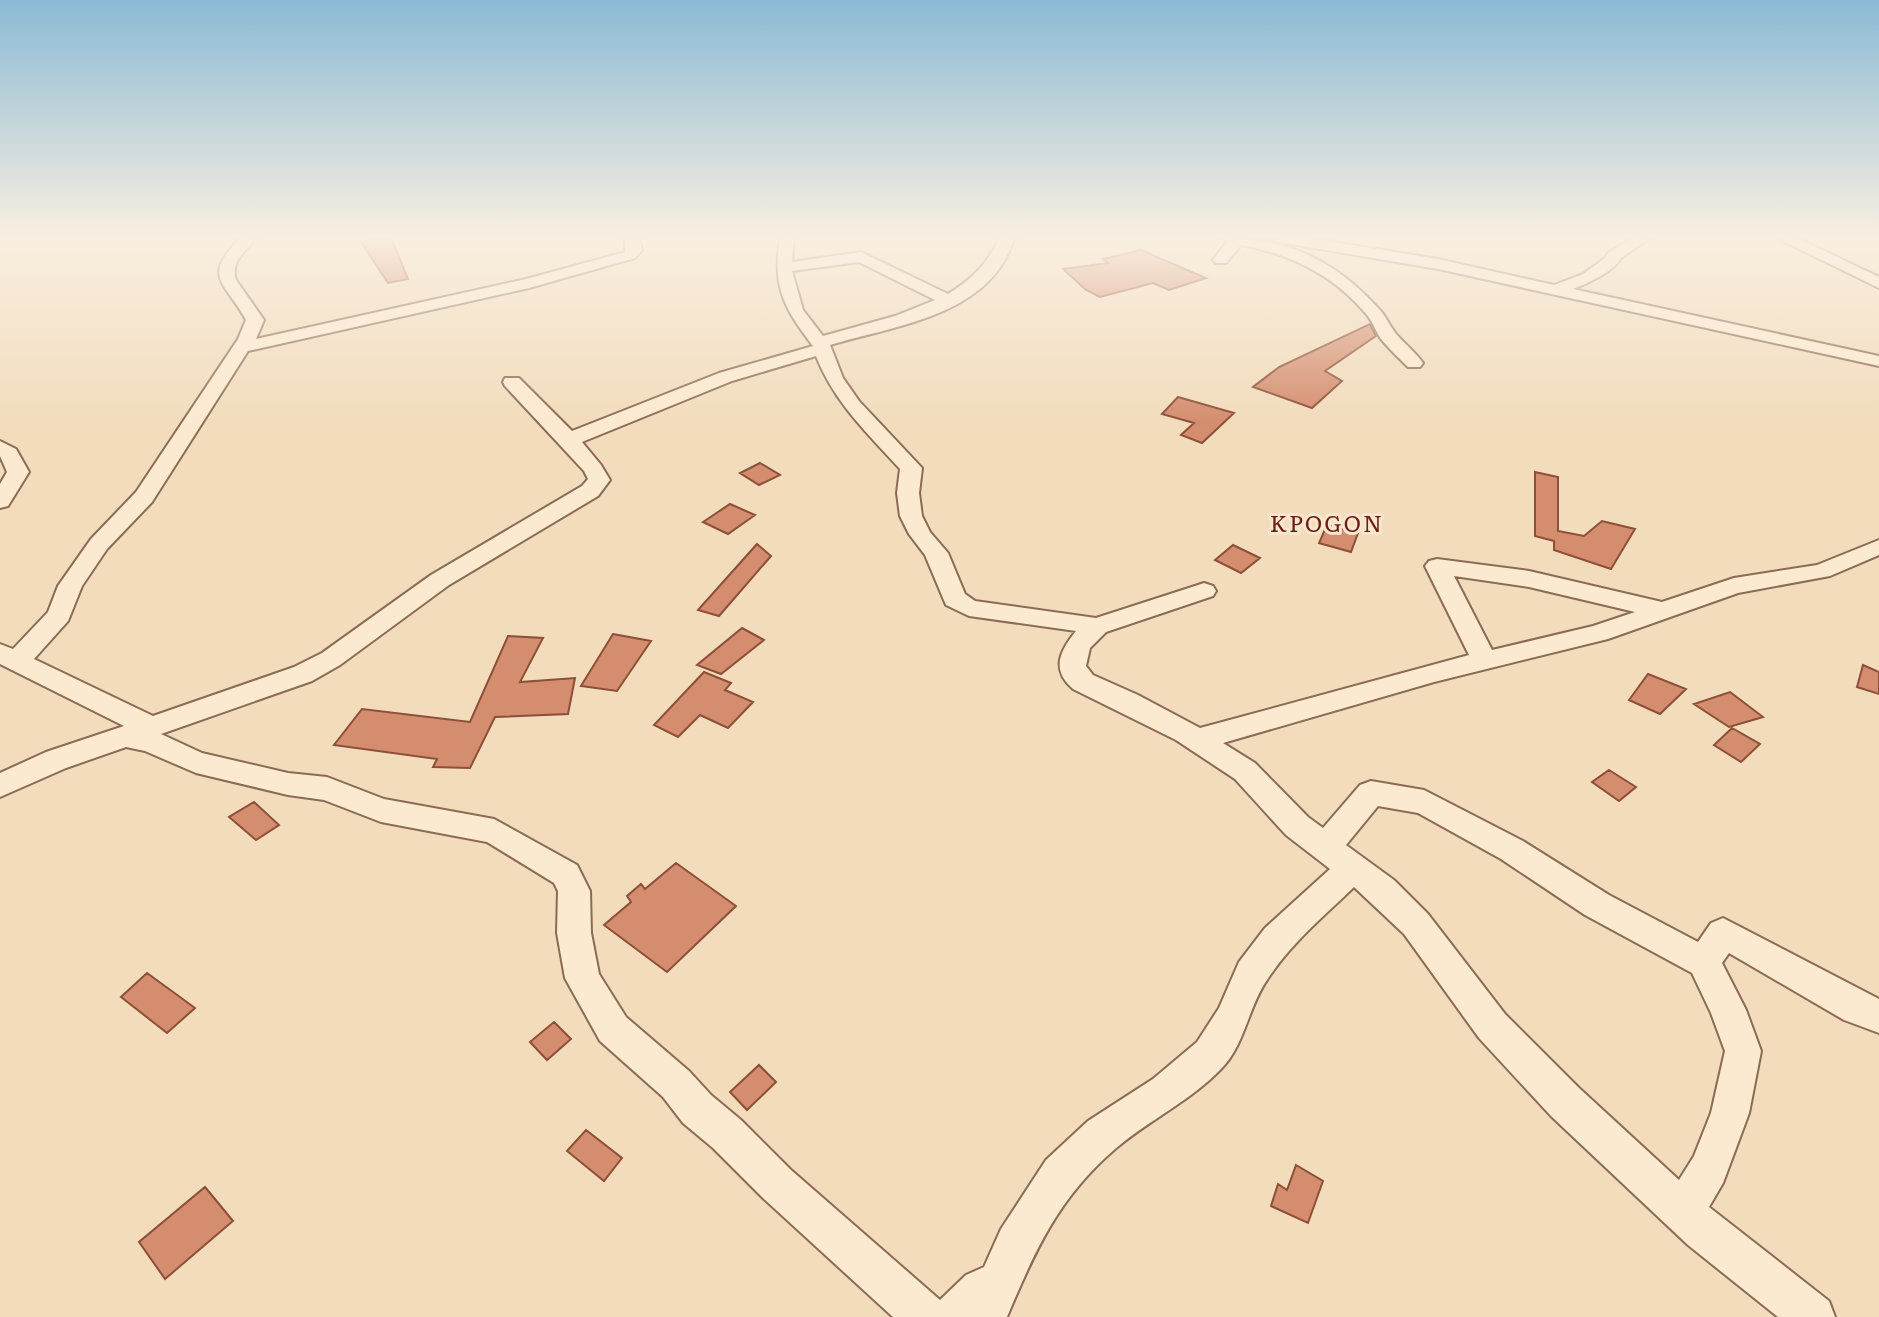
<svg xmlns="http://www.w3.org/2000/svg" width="1879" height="1317" font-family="Literata,serif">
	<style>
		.building { fill: #d48d6e; stroke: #8d4f38; stroke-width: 2 }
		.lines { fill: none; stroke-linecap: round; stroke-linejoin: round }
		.minor-casing { stroke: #8b6b54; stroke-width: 4 }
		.minor { fill: #fcead0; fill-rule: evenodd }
		.labels { text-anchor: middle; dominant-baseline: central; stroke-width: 6; stroke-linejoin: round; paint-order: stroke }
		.quarter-label { font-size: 23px; letter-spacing: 2px; fill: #6a1d16; stroke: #f9e7cd }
	</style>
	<rect width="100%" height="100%" fill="#f2dcbc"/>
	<path class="building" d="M380,238H391L408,279L388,283L361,242Z
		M1141,250L1206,278L1169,290L1153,283L1100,297L1086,290L1063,269L1108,263L1103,259Z
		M1370,324L1376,336L1325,371L1342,381L1312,408L1253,387L1279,367Z
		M1178,397L1234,413L1202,443L1181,435L1194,423L1162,414Z
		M760,463L780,475L759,485L740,473Z
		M1535,472L1558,477V531L1584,536L1602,521L1635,529L1611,569L1554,550V541L1535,536Z
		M730,504L755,515L728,534L703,522Z
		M1327,525L1358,533L1351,552L1319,543Z
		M757,544L771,556L719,616L698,610Z
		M1233,545L1260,558L1241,573L1215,560Z
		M742,628L764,640L721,674L697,665Z
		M613,634L651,641L617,691L581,686Z
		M508,636L543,638L520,682L575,678L568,714L495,717L470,768L433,767L437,759L334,745L362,709L470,722Z
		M1863,665L1879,672V694L1857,687Z
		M704,672L731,683L725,690L753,702L728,728L700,715L678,737L654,725Z
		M1648,674L1686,689L1660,714L1629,700Z
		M1730,692L1763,717L1729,727L1694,704Z
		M1732,728L1760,744L1741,762L1714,745Z
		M1609,770L1636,787L1619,801L1592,782Z
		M254,802L279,825L256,840L229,817Z
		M676,863L736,906L667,972L604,925L631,902L627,896L641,884L645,889Z
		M147,973L195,1008L167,1033L121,997Z
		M554,1022L571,1039L547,1060L530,1042Z
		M759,1065L776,1082L747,1110L730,1092Z
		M586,1130L622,1158L604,1181L567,1151Z
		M1296,1165L1323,1181L1308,1223L1271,1206L1278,1184L1287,1190Z
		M205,1187L233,1221L165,1279L139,1242Z"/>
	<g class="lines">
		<defs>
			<path id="minor" d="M240,238H256C245,252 230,262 236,280L264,320L256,339L526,279L625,252V238H639L642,250L635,258L529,288L248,351L152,502L107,549L82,586L68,621L34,659L153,716L294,667L322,653L431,575L582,486L588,479L584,471L505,386L503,382L505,378H519L572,431L719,373L813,346C784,308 772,287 780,238H794L792,262L861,252L948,294C972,279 987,264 1000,238H1015C1011,246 1008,255 1003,263C969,318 887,328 830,345L843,378L859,401L922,468L919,493L922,516L930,532L948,553L965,594L975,601L1096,618L1195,586L1204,583L1213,586L1216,591L1213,596L1106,632L1090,648L1086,666L1093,675L1138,695L1200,728L1469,655L1425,566L1429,561L1437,559L1529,571L1662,602L1734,578L1817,565L1879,540V555L1830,576L1738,593L1608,639L1434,682L1223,743L1255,763L1308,817L1323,828L1360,785L1371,781L1424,790L1523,841L1609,895L1698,942L1711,923L1723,918L1879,999V1033L1844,1020L1729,953L1722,963L1746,1010L1761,1051L1749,1113L1723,1183L1709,1207L1829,1301L1835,1317H1778L1688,1245L1551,1116L1479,1038L1404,934L1354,887C1323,917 1290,944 1267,980C1248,1007 1245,1045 1221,1069C1190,1101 1149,1120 1115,1149C1059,1197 1035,1250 1007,1317H893L763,1198L713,1148L683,1123L663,1097L600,1041L565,978L557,933L558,891L554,883L487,842L381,822L324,800L288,795L196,773L145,751L126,747L66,768L0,797V773L46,752L124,726L0,664V644L13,649L48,612L58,586L91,539L136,492L238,339L246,320C225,281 201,279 240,238ZM859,262L935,300L895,316L823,336L803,310L792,271ZM816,356C834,402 868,434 900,469L897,493L900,516L909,534L925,555L946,605L969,616L1076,631C1059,652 1051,670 1073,689L1176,740L1235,779L1286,835L1330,869L1265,928L1239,962L1219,1008L1197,1042L1153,1079L1088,1121L1046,1160L1001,1229L984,1267L966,1275L940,1300L791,1170L741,1120L711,1095L689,1071L626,1017L599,974L591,933L590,891L577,865L494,819L384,799L327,777L288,773L202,753L161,734L312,681L340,665L449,585L598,496L610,480L601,465L582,442L732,381ZM1454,576L1529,587L1635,612L1593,626L1492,650ZM1378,806L1418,813L1501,859L1585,915L1692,973L1711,1013L1725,1051L1711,1113L1694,1156L1679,1180L1579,1088L1505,1014L1428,914L1394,880L1346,845Z
				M1222,238C1289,238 1334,260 1379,309C1386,316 1390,327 1397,335C1406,345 1416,353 1423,363L1420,367H1408C1399,358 1389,349 1381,339C1376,332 1373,322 1367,315C1334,275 1291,254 1241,245L1226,263H1216L1213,260L1227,242Z
				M1272,238H1309L1438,259L1554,285L1583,274L1605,258L1608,253L1632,238H1650L1621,258C1615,271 1586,284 1573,289L1879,356V366L1438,269L1279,242Z
				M1777,238H1797L1879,277V288Z
				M0,441L16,449L29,472L8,506L0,508V484L7,472L0,456Z"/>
		</defs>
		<use href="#minor" class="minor-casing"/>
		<use href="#minor" class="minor"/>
	</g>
	<linearGradient id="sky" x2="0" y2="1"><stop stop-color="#8bbad4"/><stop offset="0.56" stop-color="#f9efe1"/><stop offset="1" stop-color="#f9efe1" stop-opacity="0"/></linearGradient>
	<rect width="1879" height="423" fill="url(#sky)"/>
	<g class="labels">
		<g class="quarter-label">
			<text x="1327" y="522">KPOGON</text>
		</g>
	</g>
</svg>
